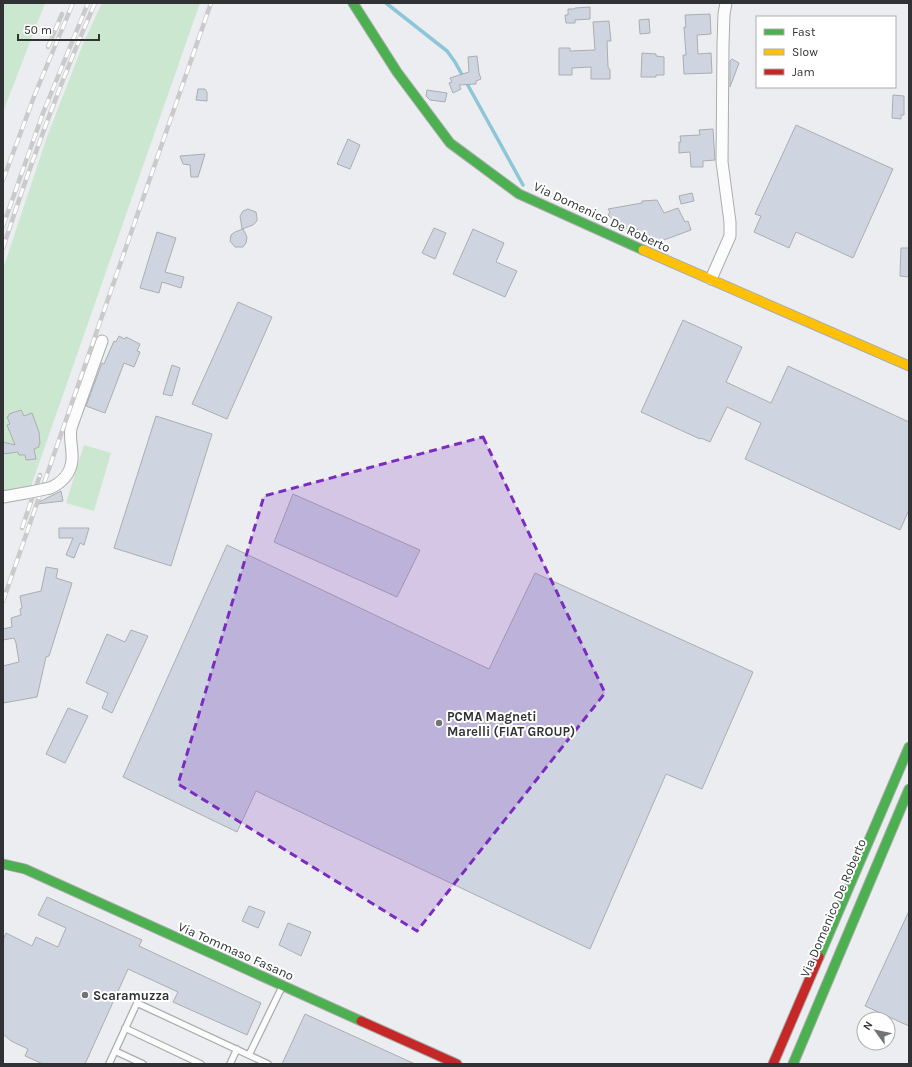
<svg xmlns="http://www.w3.org/2000/svg" width="912" height="1067" font-family="Karla,sans-serif">
	<style>
		.green { fill: #cbe7d0 }
		.lines { fill: none; stroke-linecap: round; stroke-linejoin: round }
		.stream { stroke: #8cc6d8; stroke-width: 3.5 }
		.building { fill: #ced5e1; stroke: #acadaf }
		.lane-casing { stroke: #aaacad; stroke-width: 8 }
		.street-casing { stroke: #aaacad; stroke-width: 13 }
		.fast-casing { stroke: #aaacad; stroke-width: 11 }
		.slow-casing { stroke: #aaacad; stroke-width: 11 }
		.jam-casing { stroke: #aaacad; stroke-width: 11 }
		.lane { stroke: #fcfcfd; stroke-width: 5.5 }
		.street { stroke: #fcfcfd; stroke-width: 11 }
		.fast { stroke: #4caf50; stroke-width: 9 }
		.slow { stroke: #ffc107; stroke-width: 9 }
		.jam { stroke: #c62828; stroke-width: 9 }
		.rail-casing { stroke: #cacacb; stroke-width: 4.5 }
		.rail { stroke: #fff; stroke-width: 3; stroke-dasharray: 9; stroke-linecap: butt }
		.street-bridge-casing { stroke: #aaacad; stroke-width: 13; stroke-linecap: butt }
		.street-bridge { stroke: #fcfcfd; stroke-width: 11 }
		.marked { fill: #7b2cbf; fill-opacity: 0.2; stroke: #7b2cbf; stroke-width: 3; stroke-dasharray: 8 5; stroke-linejoin: round }
		.poi-dot { fill: #717376; stroke: #fff; stroke-width: 1.5 }
		.labels { text-anchor: middle; dominant-baseline: central; stroke-width: 4; stroke-linejoin: round; paint-order: stroke }
		.street-label { font-size: 13px; fill: #303234; stroke: #fff }
		.poi-label { font-size: 13px; font-weight: bold; fill: #303234; stroke: #fff; text-anchor: start }
	</style>
	<rect width="100%" height="100%" fill="#ebedf0"/>
	<path class="green" d="M3,3H45L3,112Z
		M102,3H200L30,489L3,494V269L47,137L83,44Z
		M84,445L111,453L94,511L66,503Z"/>
	<g class="lines">
		<path class="stream" d="M386,3L447,51L455,62L523,185"/>
	</g>
	<path class="building" d="M590,7V19L575,20V23H566L565,15H568V9H574L575,8Z
		M710,14L711,34L697,35L698,54L711,53L712,73L684,74L683,55H686L684,27H686L685,15Z
		M649,19L650,33L640,34L639,20Z
		M609,21L611,41H607L608,67L610,70V79H591V67L572,68V75H559V48H570V51L595,50L593,22Z
		M642,53L656,54V56L664,57V75H656V77H641Z
		M477,56L479,73L481,79L476,81V84L459,85L461,89L453,93L449,83L452,82L450,78L469,72L468,57Z
		M732,59L739,63L730,87V61Z
		M198,89H205L207,92V101L196,100Z
		M427,90L447,93L445,102L430,100L426,96Z
		M893,95L904,96V115H901V119L892,118Z
		M796,125L893,169L853,258L796,232L789,248L754,232L761,216L755,214Z
		M713,129L715,160L703,161V167H691L690,152L679,153V142H681L680,136L700,135L699,130Z
		M348,139L360,145L350,169L337,164Z
		M205,154L198,177H191L190,165L183,164L180,156Z
		M692,193L694,201L681,204L679,196Z
		M657,200L664,213L678,208L685,222L688,221L691,230L653,244L643,240L637,229L631,231L628,227L624,231L608,215L610,212L608,209L642,203V201Z
		M248,209L256,212L257,218V221L253,225L242,229L240,216L243,211Z
		M434,228L446,233L435,259L422,253Z
		M243,229L247,237L246,243L243,247H235L230,241L231,235L235,232Z
		M473,229L504,243L496,262L517,271L505,297L453,274Z
		M157,232L176,238L165,272L184,277L181,288L162,282L159,293L140,288Z
		M901,248H909V277L900,276Z
		M238,302L272,317L227,419L192,404Z
		M683,320L742,347L726,382L771,403L788,366L909,422V510L900,530L745,459L761,423L740,413L727,407L710,442L701,438L700,439L641,412Z
		M119,336L125,339L126,337L140,344L137,351L140,352L134,367L124,363L105,413L86,406L102,363L104,364L114,341L116,342Z
		M172,365L180,368L172,396L163,394Z
		M21,410L24,416L32,413L39,432L40,444H39V447L34,449L36,459L26,460L25,455H19L18,452L3,454V442L15,445L7,425L10,424L7,417L9,416V414Z
		M156,416L212,434L171,566L114,548Z
		M61,491L63,501L37,504V503Z
		M293,494L420,550L397,597L274,542Z
		M59,528H89L84,545L80,543L74,558L66,555L73,538H59Z
		M227,545L489,669L535,573L753,672L702,789L666,774L590,949L256,791L237,832L123,777Z
		M46,567L58,569L56,578L72,583L49,656L46,657L37,697L3,703V666L19,662L16,643L14,638L3,640V629L12,627L11,618L21,615L20,609L22,608L20,596L41,591Z
		M131,630L148,636L112,713L102,708L108,693L86,683L107,634L125,642Z
		M68,708L88,716L65,763L46,754Z
		M47,897L142,940L139,946L261,1003L247,1035L173,1002L178,992L128,969L85,1064H43L25,1056L28,1049L11,1041L3,1034V940L6,933L32,946L36,937L58,947L66,928L38,915Z
		M249,906L265,912L258,928L242,921Z
		M909,911V1026L865,1006Z
		M288,923L311,932L301,956L279,945Z
		M305,1014L415,1064H282Z"/>
	<g class="lines">
		<defs>
			<path id="lane" d="M125,1028L201,1064
				M115,1051L143,1064
				M249,1055L282,987
				M109,1064L137,1003L268,1064
				M230,1064L237,1049"/>
			<path id="street" d="M711,279L730,236V222L722,162L723,45L724,14L726,3
				M50,488C62,483 71,473 72,460C73,449 69,440 71,428L102,341
				M3,497L31,492"/>
			<path id="fast" d="M353,3L397,72L450,143L519,194L643,250
				M3,864L25,869L361,1021
				M819,957L909,747
				M793,1064L909,789"/>
			<path id="slow" d="M643,250L909,366"/>
			<path id="jam" d="M361,1021L457,1064
				M773,1064L819,957"/>
		</defs>
		<use href="#lane" class="lane-casing"/>
		<use href="#street" class="street-casing"/>
		<use href="#fast" class="fast-casing"/>
		<use href="#slow" class="slow-casing"/>
		<use href="#jam" class="jam-casing"/>
		<use href="#lane" class="lane"/>
		<use href="#street" class="street"/>
		<use href="#fast" class="fast"/>
		<use href="#slow" class="slow"/>
		<use href="#jam" class="jam"/>
		<defs>
			<path id="rail" d="M48,47L62,14
				M3,180L35,94L73,3
				M3,226L43,113L88,3
				M3,248C30,165 60,83 95,3
				M22,528L40,475
				M3,601L211,3"/>
		</defs>
		<use href="#rail" class="rail-casing"/>
		<use href="#rail" class="rail"/>
		<defs>
			<path id="street-bridge" d="M31,492L50,488"/>
		</defs>
		<use href="#street-bridge" class="street-bridge-casing"/>
		<use href="#street-bridge" class="street-bridge"/>
	</g>
	<path class="marked" d="M483,437L605,693L417,931L178,784L264,496Z"/>
	<g class="poi-dot">
		<circle cx="439" cy="723" r="4"/>
		<circle cx="85" cy="995" r="4"/>
	</g>
	<g class="labels">
		<g class="street-label">
			<text transform="translate(602 217) rotate(25)">Via Domenico De Roberto</text>
			<text transform="translate(833 908) rotate(-67)">Via Domenico De Roberto</text>
			<text transform="translate(236 951) rotate(24)">Via Tommaso Fasano</text>
		</g>
		<g class="poi-label">
			<text x="447" y="716">PCMA Magneti<tspan x="447" dy="15">Marelli (FIAT GROUP)</tspan></text>
			<text x="93" y="995">Scaramuzza</text>
		</g>
	</g>
	<rect width="912" height="1067" fill="none" stroke="#303234" stroke-width="8"/>
	<rect x="756" y="16" width="140" height="72" fill="#ffffff" stroke="#acadae"/>
	<rect x="764" y="29" width="20" height="6" fill="#4caf50" stroke="#acadae"/>
	<text x="792" y="36" font-size="12" fill="#303234">Fast</text>
	<rect x="764" y="49" width="20" height="6" fill="#ffc107" stroke="#acadae"/>
	<text x="792" y="56" font-size="12" fill="#303234">Slow</text>
	<rect x="764" y="69" width="20" height="6" fill="#c62828" stroke="#acadae"/>
	<text x="792" y="76" font-size="12" fill="#303234">Jam</text>
	<g transform="translate(876 1031) rotate(303)"><circle r="19" fill="#ffffff" stroke="#acadae"/>
	<path d="M0-3L7 15L0 10L-7 15Z" fill="#717376"/>
	<text y="-6" font-size="11" font-weight="bold" text-anchor="middle" fill="#303234">N</text>
	</g>
	<path d="M18 34v6h81v-6" fill="none" stroke="#303234" stroke-width="2"/>
	<text x="24" y="34" font-size="12" fill="#303234" stroke="#ffffff" stroke-width="3" paint-order="stroke">50 m</text>
</svg>
